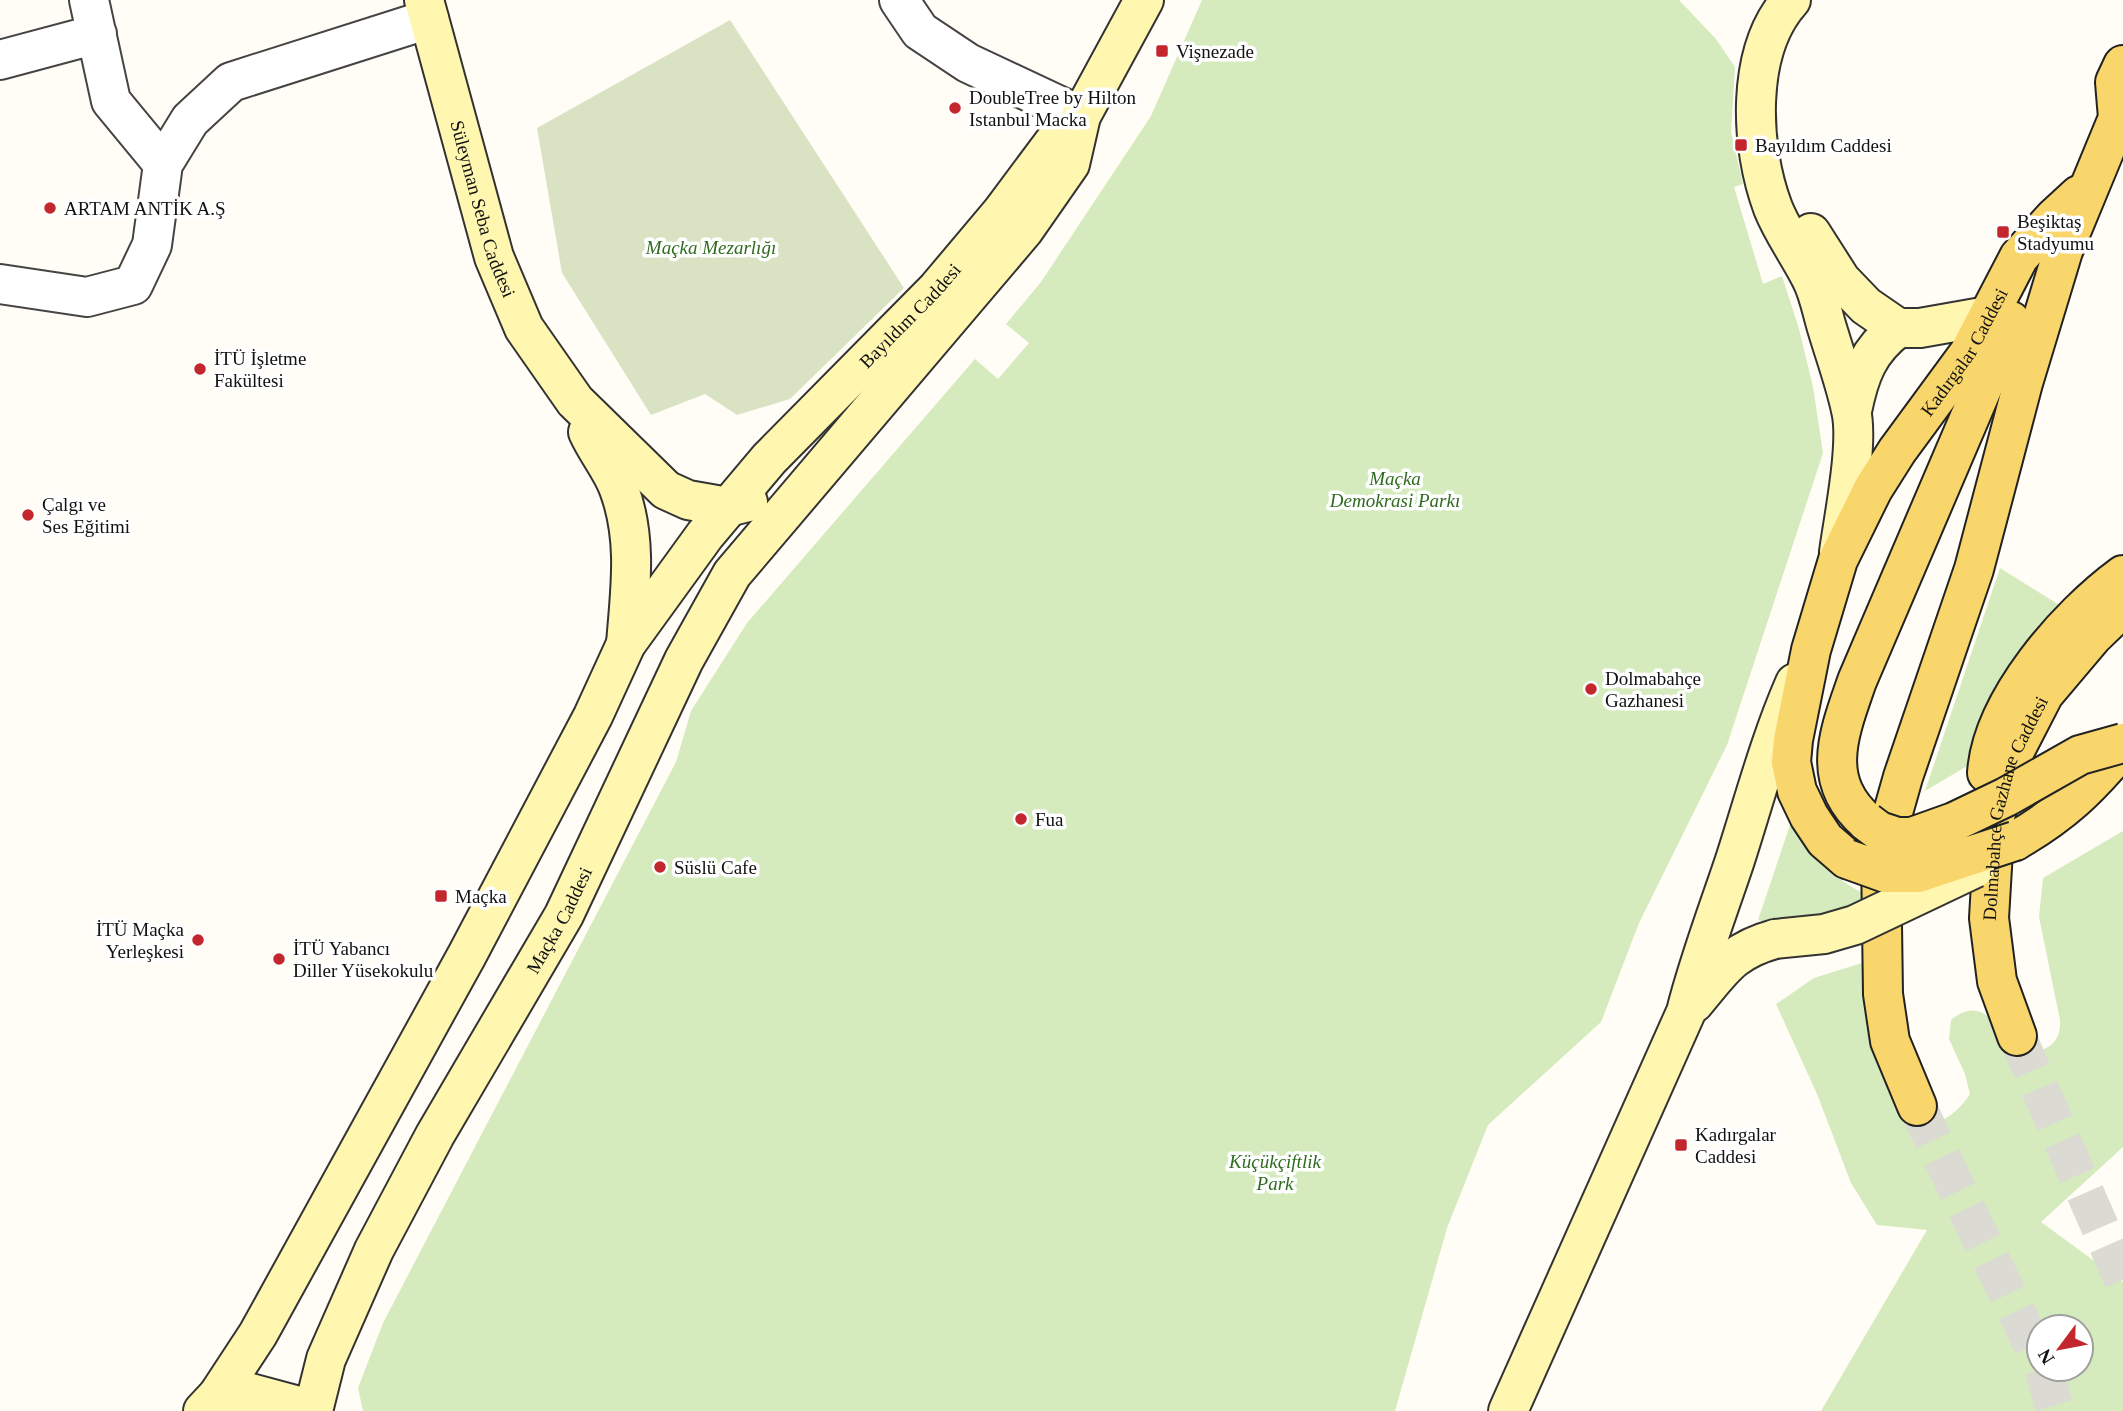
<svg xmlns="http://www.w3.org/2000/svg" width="2123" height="1411" font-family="'Times New Roman',serif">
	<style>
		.green { fill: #d5ebbd; fill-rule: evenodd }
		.cemetery { fill: #d9e3c4 }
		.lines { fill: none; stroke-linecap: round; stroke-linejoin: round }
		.primary-tunnel { stroke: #dbdad3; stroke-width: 38; stroke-dasharray: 38 19; stroke-linecap: butt }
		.street-casing { stroke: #444; stroke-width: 42 }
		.secondary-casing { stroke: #333; stroke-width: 42 }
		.primary-casing { stroke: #222; stroke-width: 42 }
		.street { stroke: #fff; stroke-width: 38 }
		.secondary { stroke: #fff6b0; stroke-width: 38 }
		.primary { stroke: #f9d66b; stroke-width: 38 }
		.secondary-bridge-casing { stroke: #333; stroke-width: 42; stroke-linecap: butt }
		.primary-bridge-casing { stroke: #222; stroke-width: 42; stroke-linecap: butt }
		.secondary-bridge { stroke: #fff6b0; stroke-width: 38 }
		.primary-bridge { stroke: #f9d66b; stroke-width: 38 }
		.poi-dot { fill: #c4262e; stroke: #fff; stroke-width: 2.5 }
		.labels { text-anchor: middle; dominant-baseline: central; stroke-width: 7; stroke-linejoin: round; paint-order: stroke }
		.poi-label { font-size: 19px; fill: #111; stroke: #fff; text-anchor: start }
		.street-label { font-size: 19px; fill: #111; stroke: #fff }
		.park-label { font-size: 19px; font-style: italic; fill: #2f6b1f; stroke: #fff }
	</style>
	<rect width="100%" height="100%" fill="#fffdf5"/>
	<path class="green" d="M1202,0H1679L1716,39L1735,67L1731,132L1743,184L1734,187L1763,284L1782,276L1799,329L1813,387L1823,453L1727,745L1639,923L1601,1022L1488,1125L1447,1228L1395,1411H363L358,1388L383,1323L676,762L691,711L747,623L975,359L998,379L1029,343L1006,324L1041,282L1151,116Z
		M2000,568L2061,606L1974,762L1925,791Z
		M1792,819C1817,863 1835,882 1882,902L1777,925L1758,920Z
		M2123,831V1147L2041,1222L2123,1282V1411H1821L1927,1230L1877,1225L1851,1183L1817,1094L1776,1004L1814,978L1865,962L1906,1118L1913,1127C1937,1128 1957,1114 1970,1094L1965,1074L1949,1039L1951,1020C1983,993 1999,1029 2015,1053C2039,1055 2062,1048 2060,1020L2039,917L2043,878ZM2039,1327H2081V1369H2039Z"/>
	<path class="cemetery" d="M730,20L904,288L790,399L737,415L705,394L651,415L562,273L537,128Z"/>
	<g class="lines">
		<path class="primary-tunnel" d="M2017,1036L2123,1280
			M1917,1106L2039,1359
			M2043,1369L2056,1411"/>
		<defs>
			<path id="street" d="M89,0L111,101L163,164
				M899,0L920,31L968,63L1081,116
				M0,60L97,34
				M0,284L87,297L133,285L152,245L163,164L190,120L231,82L429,19"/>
			<g id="secondary">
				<path id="s1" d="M424,0L494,257L524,328L575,401L666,490L688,500L728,507L748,502"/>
				<path d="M1791,0C1745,51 1750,147 1773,208C1783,233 1799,254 1811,278C1819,293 1822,312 1827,328C1835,355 1845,382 1851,410C1859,443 1844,516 1839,552"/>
				<path d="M1811,233L1841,280L1866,306L1898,328H1920L1988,316"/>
				<path d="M1852,411C1859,376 1868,350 1898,328"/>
				<path d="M588,432C597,452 612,469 619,489C638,540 630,592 626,644"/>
				<path d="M1694,1003C1722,970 1731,951 1775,939"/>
				<path d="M218,1395L247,1392L299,1406L301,1411"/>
				<path id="s2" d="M203,1411L218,1395L258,1334L467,955L593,716L626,644L705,535L769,459L937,289L1001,213L1060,134"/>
				<path id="s3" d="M313,1411L326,1359L374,1250L435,1135L564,915L684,660L732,574L1024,230L1070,164L1081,116L1144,0"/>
				<path d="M1508,1411L1686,1012C1699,960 1718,911 1735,860C1754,801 1770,740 1795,683"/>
			</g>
			<g id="primary">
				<path d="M1987,773C1992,701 2067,616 2123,575"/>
				<path d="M1867,822C1819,780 1839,733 1857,681L2011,321"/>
				<path d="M2015,841C2063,813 2088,789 2123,747"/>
				<path id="s4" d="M1847,859L1825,840L1809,816L1797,791L1791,762L1793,740L1811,650L1838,560L1873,489L1897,451L1969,353L2019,257L2054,218L2079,195"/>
				<path id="s5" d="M2017,1036L1997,981L1989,918L1995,817L2010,760L2044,694L2093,636L2123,607"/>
				<path d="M1917,1106L1890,1041L1883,994L1881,855L1903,777L1974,569L2023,383L2063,251L2118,118L2115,82L2123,65"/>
			</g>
		</defs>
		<use href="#street" class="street-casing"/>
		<use href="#secondary" class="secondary-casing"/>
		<use href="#primary" class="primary-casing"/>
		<use href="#street" class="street"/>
		<use href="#secondary" class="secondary"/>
		<use href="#primary" class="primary"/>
		<defs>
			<path id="secondary-bridge" d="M1775,939L1824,934L1855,925L1975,868"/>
			<path id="primary-bridge" d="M1867,822L1879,831L1897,837H1912L1954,822L2006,797L2080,755L2123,743
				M1847,859L1886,873H1918L2015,841"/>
		</defs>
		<use href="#secondary-bridge" class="secondary-bridge-casing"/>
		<use href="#primary-bridge" class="primary-bridge-casing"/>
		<use href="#secondary-bridge" class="secondary-bridge"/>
		<use href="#primary-bridge" class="primary-bridge"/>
	</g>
	<g class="poi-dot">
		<rect x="1155" y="44" width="14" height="14" rx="3.5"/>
		<circle cx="955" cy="108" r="7"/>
		<rect x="1734" y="138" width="14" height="14" rx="3.5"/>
		<circle cx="50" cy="208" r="7"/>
		<rect x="1996" y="225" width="14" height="14" rx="3.5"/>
		<circle cx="200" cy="369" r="7"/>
		<circle cx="28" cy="515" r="7"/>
		<circle cx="1591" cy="689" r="7"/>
		<circle cx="1021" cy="819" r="7"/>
		<circle cx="660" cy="867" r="7"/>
		<rect x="434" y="889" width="14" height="14" rx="3.5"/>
		<circle cx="198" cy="940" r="7"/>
		<circle cx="279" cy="959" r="7"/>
		<rect x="1674" y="1138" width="14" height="14" rx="3.5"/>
	</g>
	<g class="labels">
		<g class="poi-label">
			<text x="1176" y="51">Vişnezade</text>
			<text x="969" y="97">DoubleTree by Hilton<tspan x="969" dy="22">Istanbul Macka</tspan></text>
			<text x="1755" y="145">Bayıldım Caddesi</text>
			<text x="64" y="208">ARTAM ANTİK A.Ş</text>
			<text x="2017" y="221">Beşiktaş<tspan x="2017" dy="22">Stadyumu</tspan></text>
			<text x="214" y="358">İTÜ İşletme<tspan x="214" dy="22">Fakültesi</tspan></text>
			<text x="42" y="504">Çalgı ve<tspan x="42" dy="22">Ses Eğitimi</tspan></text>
			<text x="1605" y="678">Dolmabahçe<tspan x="1605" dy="22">Gazhanesi</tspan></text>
			<text x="1035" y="819">Fua</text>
			<text x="674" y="867">Süslü Cafe</text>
			<text x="455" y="896">Maçka</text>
			<text x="184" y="929" text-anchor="end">İTÜ Maçka<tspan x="184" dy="22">Yerleşkesi</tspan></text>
			<text x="293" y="948">İTÜ Yabancı<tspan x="293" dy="22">Diller Yüsekokulu</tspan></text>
			<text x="1695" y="1134">Kadırgalar<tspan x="1695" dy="22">Caddesi</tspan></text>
		</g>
		<g class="street-label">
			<text stroke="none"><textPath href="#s1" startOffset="217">Süleyman Seba Caddesi</textPath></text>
			<text stroke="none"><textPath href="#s2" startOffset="1312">Bayıldım Caddesi</textPath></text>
			<text stroke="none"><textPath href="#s4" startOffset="567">Kadırgalar Caddesi</textPath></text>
			<text stroke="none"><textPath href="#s5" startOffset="236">Dolmabahçe Gazhane Caddesi</textPath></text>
			<text stroke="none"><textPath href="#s3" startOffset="551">Maçka Caddesi</textPath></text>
		</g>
		<g class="park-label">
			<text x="711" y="247">Maçka Mezarlığı</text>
			<text x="1395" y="478">Maçka<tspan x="1395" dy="22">Demokrasi Parkı</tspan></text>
			<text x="1275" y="1161">Küçükçiftlik<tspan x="1275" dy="22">Park</tspan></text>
		</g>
	</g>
	<g transform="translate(2060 1348) rotate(238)"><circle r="33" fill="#ffffff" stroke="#a0a0a0" stroke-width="2"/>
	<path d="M0-5L12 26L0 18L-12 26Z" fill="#c4262e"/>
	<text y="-10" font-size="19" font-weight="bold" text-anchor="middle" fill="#111111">N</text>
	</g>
</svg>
